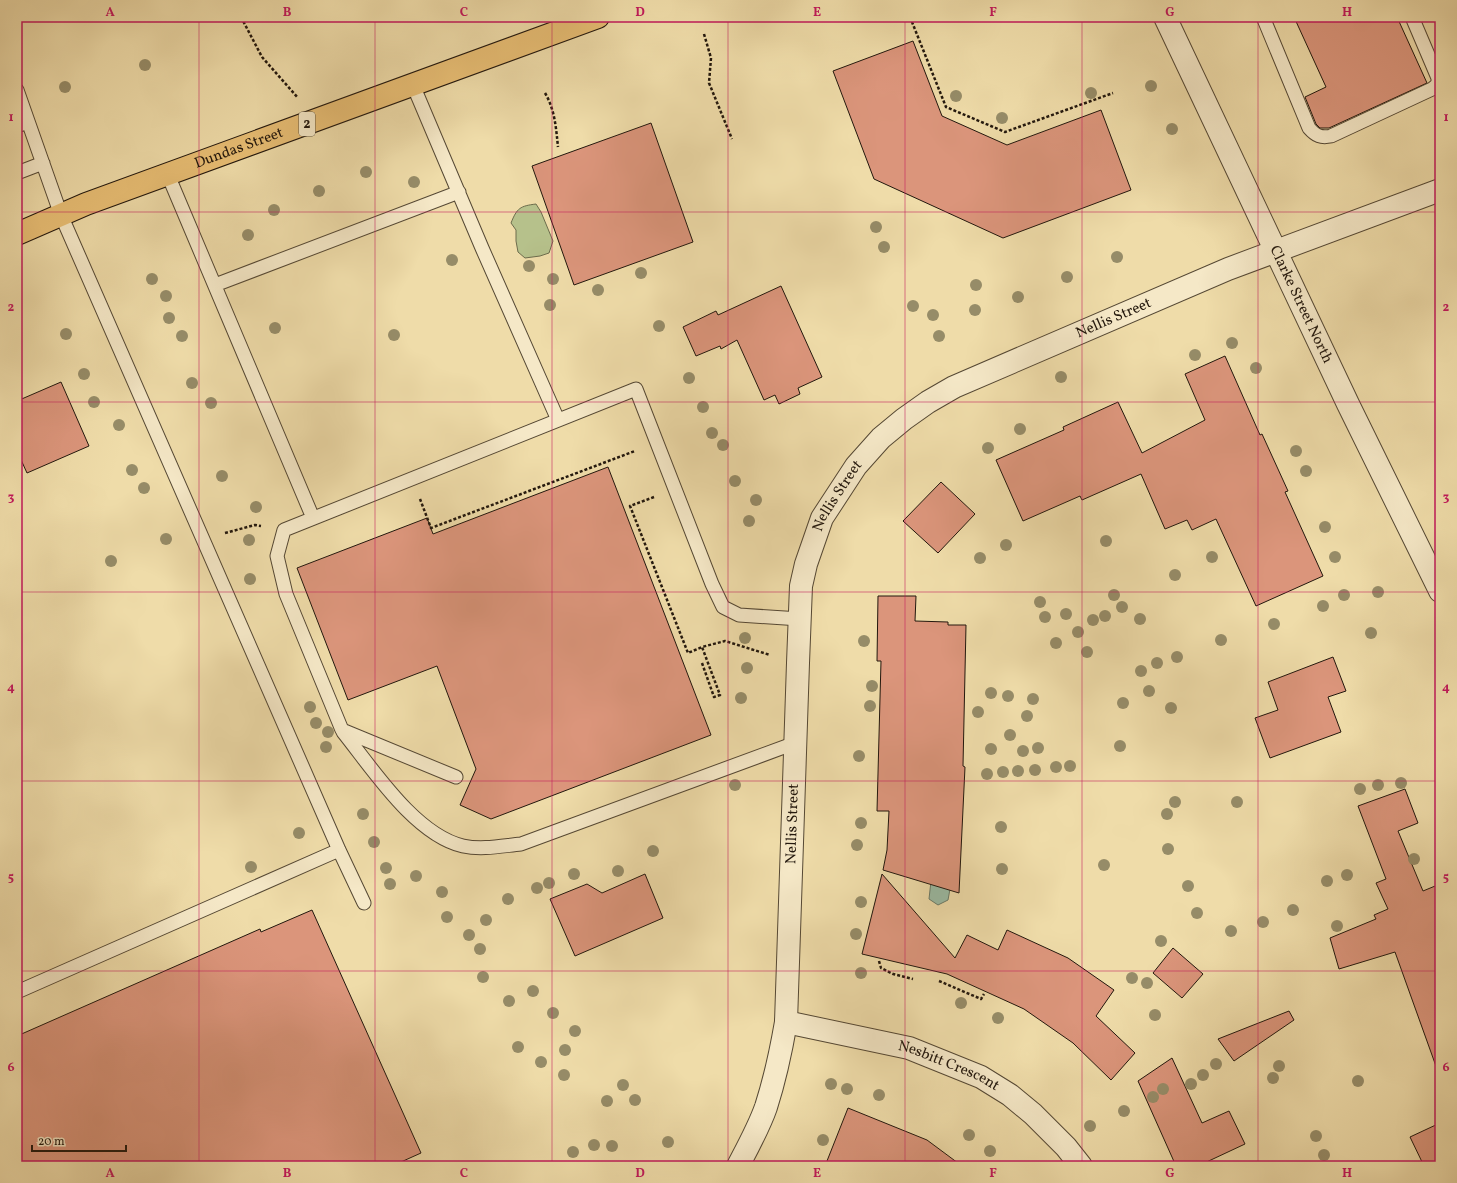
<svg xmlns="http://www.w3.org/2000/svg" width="1457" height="1183" font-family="Vollkorn,serif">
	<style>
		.green { fill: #b6c18b; stroke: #6c6c4c }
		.water { fill: #9abca5; stroke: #6a7a68 }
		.building { fill: #db957b; stroke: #22170d }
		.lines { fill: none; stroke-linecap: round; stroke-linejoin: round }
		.lane-casing { stroke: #554834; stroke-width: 15 }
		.street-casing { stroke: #554834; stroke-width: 24 }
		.primary-casing { stroke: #22170d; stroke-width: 24 }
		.path { stroke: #22170d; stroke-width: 2.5; stroke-dasharray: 3 2; stroke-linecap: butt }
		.lane { stroke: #f5e8c7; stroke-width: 13 }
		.street { stroke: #f5e8c7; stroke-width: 22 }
		.primary { stroke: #e8be74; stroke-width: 22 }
		.tree { fill: #968c68 }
		.grid { fill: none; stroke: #c2185b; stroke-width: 1; stroke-opacity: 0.55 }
		.labels { text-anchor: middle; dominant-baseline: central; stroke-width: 4; stroke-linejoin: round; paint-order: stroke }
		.shield { fill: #f5e8c7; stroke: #615645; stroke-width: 1 }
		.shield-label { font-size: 14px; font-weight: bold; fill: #22170d }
		.street-label { font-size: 15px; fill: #22170d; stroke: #f5e8c7 }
		.neatline { fill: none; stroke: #c2185b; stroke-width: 1.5 }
		.grid-label { font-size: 13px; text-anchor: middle; font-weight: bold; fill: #c2185b }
	</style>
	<rect width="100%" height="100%" fill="#efdca9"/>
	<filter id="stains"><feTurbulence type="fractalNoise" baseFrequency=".005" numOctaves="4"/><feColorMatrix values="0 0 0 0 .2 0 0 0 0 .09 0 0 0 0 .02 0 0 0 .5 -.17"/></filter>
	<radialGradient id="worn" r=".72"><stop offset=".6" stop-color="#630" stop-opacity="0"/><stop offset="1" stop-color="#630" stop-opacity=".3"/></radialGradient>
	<path class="green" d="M536,204L541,212L553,241L549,253L540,256L525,258L518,252L516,241V230L511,223C517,208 520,206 536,204Z"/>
	<path class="water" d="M931,881L950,889L948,900L938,905L929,899Z"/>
	<path class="building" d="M1294,17H1397L1427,83L1329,128H1320L1316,124L1305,97L1326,87Z
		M913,41L942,116L1007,145L1101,110L1131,190L1003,238L874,179L833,71Z
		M651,123L693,242L574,285L532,166Z
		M781,286L822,377L798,388L800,394L779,404L775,395L764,400L737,340L721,349L720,346L696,356L683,327L716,311L718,315Z
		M1225,356L1260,435L1262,434L1288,491L1285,492L1323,576L1256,606L1216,519L1192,530L1187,520L1165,529L1141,474L1082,500L1080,496L1023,521L996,460L1064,430L1063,427L1118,402L1142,453L1205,420L1185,374Z
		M61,382L89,446L27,473L17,451V401Z
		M608,467L711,735L491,819L460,805L476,769L437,666L348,700L297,568L427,518L433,534Z
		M941,482L975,514L938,553L903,521Z
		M878,596H916L915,621L948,622V625H966L963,766L965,767L959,893L883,870L887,850L889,811H877L881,661H877Z
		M1333,657L1346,691L1328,697L1341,732L1270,758L1255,718L1278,710L1268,682Z
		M1405,789L1418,823L1398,831L1423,891L1440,884V1068L1437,1069L1395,952L1339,969L1330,938L1376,919L1374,915L1388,909L1376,883L1386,879L1358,806Z
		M645,874L663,918L575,956L550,899L587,884L602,893Z
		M882,874L955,958L967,935L998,950L1007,930L1068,958L1114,990L1096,1016L1135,1053L1111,1080L1073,1043L1024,1009L947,974L862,954Z
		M312,910L421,1153L392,1166H17V1036L260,929L261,932Z
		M1173,948L1203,974L1182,998L1153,973Z
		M1289,1011L1294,1020L1234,1061L1218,1039Z
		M1172,1058L1202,1123L1229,1111L1245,1144L1198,1166H1176L1138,1081Z
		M848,1108L927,1140L962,1166H825Z
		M1440,1123V1166H1424L1410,1137Z"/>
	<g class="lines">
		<defs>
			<path id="lane" d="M1263,17L1309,128C1316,136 1321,138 1331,136L1432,89L1438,84V78L1412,17
				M413,85L482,248L558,420
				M17,90L61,215L339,850L364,903
				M17,126L28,122
				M17,173L43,163
				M168,175L313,518
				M215,285L459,192
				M343,732C372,768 415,835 463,846C482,850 501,846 521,844L795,743
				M456,777L342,730L286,594L277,556L284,530L636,389L712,584L723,607L739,615L800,619
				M17,992L339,850"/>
			<g id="street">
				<path id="s1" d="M1165,17L1348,404L1440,591"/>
				<path id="s2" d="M786,1022L909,1048L981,1077L1010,1095L1033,1114L1066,1147L1081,1166"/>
				<path id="s3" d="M738,1166C748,1147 759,1127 766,1107C775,1079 781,1051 786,1022L798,663L801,586L806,564L822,518L856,466L881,438L904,419L928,402L954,387L1228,269L1440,190"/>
			</g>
			<g id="primary">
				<path id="s4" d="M17,234L86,204L598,17"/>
			</g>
		</defs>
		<use href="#lane" class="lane-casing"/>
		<use href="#street" class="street-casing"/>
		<use href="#primary" class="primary-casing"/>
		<path class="path" d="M241,17L262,57L298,98
			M910,17L946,107L1005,132L1113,93
			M704,34L711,58L709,83L732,139
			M545,93C555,110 556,128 558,147
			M654,497L630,506L688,653L702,647
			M420,499L431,528L635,451
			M225,533L255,525L261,526
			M702,663L714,697L720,695L702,647L725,641L770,655
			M879,961L881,968L893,974L913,979
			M939,981L981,999L984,994
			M970,1162L975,1166"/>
		<use href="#lane" class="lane"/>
		<use href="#street" class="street"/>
		<use href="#primary" class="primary"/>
	</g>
	<g class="tree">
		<circle cx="145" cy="65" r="6"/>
		<circle cx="1151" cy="86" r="6"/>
		<circle cx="65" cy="87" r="6"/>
		<circle cx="1091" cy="93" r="6"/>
		<circle cx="956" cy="96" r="6"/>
		<circle cx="1002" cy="118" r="6"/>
		<circle cx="1172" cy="129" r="6"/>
		<circle cx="366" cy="172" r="6"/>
		<circle cx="414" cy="182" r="6"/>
		<circle cx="319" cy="191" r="6"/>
		<circle cx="274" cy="210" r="6"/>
		<circle cx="876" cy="227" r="6"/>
		<circle cx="248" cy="235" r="6"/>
		<circle cx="884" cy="247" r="6"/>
		<circle cx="1117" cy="257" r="6"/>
		<circle cx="452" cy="260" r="6"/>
		<circle cx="529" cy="266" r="6"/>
		<circle cx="641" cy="273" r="6"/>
		<circle cx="1067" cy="277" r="6"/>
		<circle cx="152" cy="279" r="6"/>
		<circle cx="553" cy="279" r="6"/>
		<circle cx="976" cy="285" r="6"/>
		<circle cx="598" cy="290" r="6"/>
		<circle cx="166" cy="296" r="6"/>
		<circle cx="1018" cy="297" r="6"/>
		<circle cx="550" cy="305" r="6"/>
		<circle cx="913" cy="306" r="6"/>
		<circle cx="975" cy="310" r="6"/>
		<circle cx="933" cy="315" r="6"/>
		<circle cx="169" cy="318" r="6"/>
		<circle cx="659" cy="326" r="6"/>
		<circle cx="275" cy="328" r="6"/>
		<circle cx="66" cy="334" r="6"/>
		<circle cx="394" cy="335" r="6"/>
		<circle cx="182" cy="336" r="6"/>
		<circle cx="939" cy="336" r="6"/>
		<circle cx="1232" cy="343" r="6"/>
		<circle cx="1195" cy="355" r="6"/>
		<circle cx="1256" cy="368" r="6"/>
		<circle cx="84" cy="374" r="6"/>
		<circle cx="1061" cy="377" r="6"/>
		<circle cx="689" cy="378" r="6"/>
		<circle cx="192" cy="383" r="6"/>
		<circle cx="94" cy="402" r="6"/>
		<circle cx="211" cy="403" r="6"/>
		<circle cx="703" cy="407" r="6"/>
		<circle cx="119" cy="425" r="6"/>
		<circle cx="1020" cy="429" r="6"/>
		<circle cx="712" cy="433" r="6"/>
		<circle cx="723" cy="445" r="6"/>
		<circle cx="988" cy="448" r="6"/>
		<circle cx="1296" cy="451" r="6"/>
		<circle cx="132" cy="470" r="6"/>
		<circle cx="1306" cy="471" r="6"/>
		<circle cx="222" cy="476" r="6"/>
		<circle cx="735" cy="481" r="6"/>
		<circle cx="144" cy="488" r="6"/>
		<circle cx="756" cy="500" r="6"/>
		<circle cx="256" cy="507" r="6"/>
		<circle cx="749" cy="521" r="6"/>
		<circle cx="1325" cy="527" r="6"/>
		<circle cx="166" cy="539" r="6"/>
		<circle cx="249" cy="540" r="6"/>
		<circle cx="1106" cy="541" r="6"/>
		<circle cx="1006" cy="545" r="6"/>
		<circle cx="1212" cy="557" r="6"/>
		<circle cx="1335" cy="557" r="6"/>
		<circle cx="980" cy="558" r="6"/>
		<circle cx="111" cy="561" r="6"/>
		<circle cx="1175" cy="575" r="6"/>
		<circle cx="250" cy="579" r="6"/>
		<circle cx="1378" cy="592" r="6"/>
		<circle cx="1114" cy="595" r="6"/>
		<circle cx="1344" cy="595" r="6"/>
		<circle cx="1040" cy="602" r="6"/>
		<circle cx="1323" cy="606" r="6"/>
		<circle cx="1122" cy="607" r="6"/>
		<circle cx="1066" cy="614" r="6"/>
		<circle cx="1105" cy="616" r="6"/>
		<circle cx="1045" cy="617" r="6"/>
		<circle cx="1140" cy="619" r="6"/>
		<circle cx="1093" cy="620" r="6"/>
		<circle cx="1274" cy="624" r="6"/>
		<circle cx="1078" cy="632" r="6"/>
		<circle cx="1371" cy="633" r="6"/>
		<circle cx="745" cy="638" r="6"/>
		<circle cx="1221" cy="640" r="6"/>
		<circle cx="864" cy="641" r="6"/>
		<circle cx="1056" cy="643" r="6"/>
		<circle cx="1087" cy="652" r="6"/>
		<circle cx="1177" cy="657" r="6"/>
		<circle cx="1157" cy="663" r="6"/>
		<circle cx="747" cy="668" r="6"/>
		<circle cx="1141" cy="671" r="6"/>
		<circle cx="872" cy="686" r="6"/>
		<circle cx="1149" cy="691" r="6"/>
		<circle cx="991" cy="693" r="6"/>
		<circle cx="1008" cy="696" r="6"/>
		<circle cx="741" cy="698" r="6"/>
		<circle cx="1033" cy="699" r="6"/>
		<circle cx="1123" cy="703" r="6"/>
		<circle cx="870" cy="706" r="6"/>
		<circle cx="310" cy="707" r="6"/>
		<circle cx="1171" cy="708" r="6"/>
		<circle cx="978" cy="712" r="6"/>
		<circle cx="1027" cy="716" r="6"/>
		<circle cx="316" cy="723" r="6"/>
		<circle cx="328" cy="732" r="6"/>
		<circle cx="1010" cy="735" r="6"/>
		<circle cx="1120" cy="746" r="6"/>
		<circle cx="326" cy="747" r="6"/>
		<circle cx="1038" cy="748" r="6"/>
		<circle cx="991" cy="749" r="6"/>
		<circle cx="1023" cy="751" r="6"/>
		<circle cx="859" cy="756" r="6"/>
		<circle cx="1070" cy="766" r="6"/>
		<circle cx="1056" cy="767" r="6"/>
		<circle cx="1035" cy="770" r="6"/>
		<circle cx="1018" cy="771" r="6"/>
		<circle cx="1003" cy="772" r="6"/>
		<circle cx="987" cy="774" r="6"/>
		<circle cx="1401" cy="783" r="6"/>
		<circle cx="735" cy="785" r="6"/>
		<circle cx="1378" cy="785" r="6"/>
		<circle cx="1360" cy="789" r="6"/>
		<circle cx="1175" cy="802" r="6"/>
		<circle cx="1237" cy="802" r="6"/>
		<circle cx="363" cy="814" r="6"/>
		<circle cx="1167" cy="814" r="6"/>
		<circle cx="861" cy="823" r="6"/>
		<circle cx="1001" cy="827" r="6"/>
		<circle cx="299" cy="833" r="6"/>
		<circle cx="374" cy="842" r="6"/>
		<circle cx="857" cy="845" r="6"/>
		<circle cx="1168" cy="849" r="6"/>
		<circle cx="653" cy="851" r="6"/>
		<circle cx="1414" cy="859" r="6"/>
		<circle cx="1104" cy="865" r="6"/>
		<circle cx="251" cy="867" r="6"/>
		<circle cx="386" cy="868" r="6"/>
		<circle cx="1002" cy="869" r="6"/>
		<circle cx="618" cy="871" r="6"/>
		<circle cx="574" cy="874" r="6"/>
		<circle cx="1347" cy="875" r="6"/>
		<circle cx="416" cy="876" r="6"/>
		<circle cx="1327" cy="881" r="6"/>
		<circle cx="549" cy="883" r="6"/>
		<circle cx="390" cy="884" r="6"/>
		<circle cx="1188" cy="886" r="6"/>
		<circle cx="537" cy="888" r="6"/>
		<circle cx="442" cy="892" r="6"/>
		<circle cx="508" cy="899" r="6"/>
		<circle cx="861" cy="902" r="6"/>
		<circle cx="1293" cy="910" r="6"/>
		<circle cx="1197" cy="913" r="6"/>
		<circle cx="447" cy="917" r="6"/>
		<circle cx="486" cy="920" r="6"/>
		<circle cx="1263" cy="922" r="6"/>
		<circle cx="1337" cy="926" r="6"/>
		<circle cx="1231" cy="931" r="6"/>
		<circle cx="856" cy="934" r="6"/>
		<circle cx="469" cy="935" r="6"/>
		<circle cx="1161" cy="941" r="6"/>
		<circle cx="480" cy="949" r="6"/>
		<circle cx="861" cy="973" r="6"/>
		<circle cx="483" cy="977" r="6"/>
		<circle cx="1132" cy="978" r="6"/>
		<circle cx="1147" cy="983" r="6"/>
		<circle cx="533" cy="991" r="6"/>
		<circle cx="509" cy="1001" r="6"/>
		<circle cx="961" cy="1003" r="6"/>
		<circle cx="553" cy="1013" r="6"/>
		<circle cx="1155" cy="1015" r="6"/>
		<circle cx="998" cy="1018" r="6"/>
		<circle cx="575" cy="1031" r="6"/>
		<circle cx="518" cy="1047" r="6"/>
		<circle cx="565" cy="1050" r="6"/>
		<circle cx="541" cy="1062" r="6"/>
		<circle cx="1216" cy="1064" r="6"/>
		<circle cx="1279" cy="1066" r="6"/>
		<circle cx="564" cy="1075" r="6"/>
		<circle cx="1203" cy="1075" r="6"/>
		<circle cx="1273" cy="1078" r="6"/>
		<circle cx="1358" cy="1081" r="6"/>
		<circle cx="831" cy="1084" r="6"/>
		<circle cx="1191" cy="1084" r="6"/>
		<circle cx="623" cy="1085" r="6"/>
		<circle cx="847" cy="1089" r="6"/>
		<circle cx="1163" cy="1089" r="6"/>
		<circle cx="879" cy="1095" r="6"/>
		<circle cx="1153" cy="1097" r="6"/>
		<circle cx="635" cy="1100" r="6"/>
		<circle cx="607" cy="1101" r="6"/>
		<circle cx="1124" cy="1111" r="6"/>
		<circle cx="1090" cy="1126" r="6"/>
		<circle cx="969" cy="1135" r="6"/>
		<circle cx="1316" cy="1136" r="6"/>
		<circle cx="823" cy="1140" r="6"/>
		<circle cx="668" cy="1142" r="6"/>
		<circle cx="594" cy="1145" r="6"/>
		<circle cx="612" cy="1146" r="6"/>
		<circle cx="990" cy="1151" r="6"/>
		<circle cx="573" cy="1152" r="6"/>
		<circle cx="1324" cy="1155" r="6"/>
	</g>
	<path class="grid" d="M199,17V1166M375,17V1166M552,17V1166M728,17V1166M905,17V1166M1082,17V1166M1258,17V1166M17,212H1440M17,402H1440M17,592H1440M17,781H1440M17,971H1440"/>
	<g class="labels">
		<rect class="shield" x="299" y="112" width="16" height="24" rx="3"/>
		<g class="shield-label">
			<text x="307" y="124">2</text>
		</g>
		<g class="street-label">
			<text stroke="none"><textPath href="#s4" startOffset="238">Dundas Street</textPath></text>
			<text stroke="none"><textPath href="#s1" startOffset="318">Clarke Street North</textPath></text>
			<text stroke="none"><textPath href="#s3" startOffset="1023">Nellis Street</textPath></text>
			<text stroke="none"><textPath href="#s3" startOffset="687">Nellis Street</textPath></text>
			<text stroke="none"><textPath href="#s3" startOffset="351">Nellis Street</textPath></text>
			<text stroke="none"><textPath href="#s2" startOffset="169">Nesbitt Crescent</textPath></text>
		</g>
	</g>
	<rect width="1457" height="1183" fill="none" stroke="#efdca9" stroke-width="44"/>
	<path d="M32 1145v6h94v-6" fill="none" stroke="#22170d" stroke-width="2"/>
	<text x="38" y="1145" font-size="12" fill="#22170d" stroke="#f5e8c7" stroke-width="3" paint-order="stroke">20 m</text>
	<rect x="22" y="22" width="1413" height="1139" class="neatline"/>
	<g class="grid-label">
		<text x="110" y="16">A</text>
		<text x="287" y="16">B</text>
		<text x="464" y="16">C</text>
		<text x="640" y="16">D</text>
		<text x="817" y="16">E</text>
		<text x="993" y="16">F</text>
		<text x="1170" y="16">G</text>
		<text x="1347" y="16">H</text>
		<text x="11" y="121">1</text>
		<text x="1446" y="121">1</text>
		<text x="11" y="311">2</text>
		<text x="1446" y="311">2</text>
		<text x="11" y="501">3</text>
		<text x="1446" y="501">3</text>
		<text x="11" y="691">4</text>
		<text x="1446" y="691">4</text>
		<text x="11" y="881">5</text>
		<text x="1446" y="881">5</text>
		<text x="11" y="1071">6</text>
		<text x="1446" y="1071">6</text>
		<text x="110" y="1177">A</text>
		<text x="287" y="1177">B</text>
		<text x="464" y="1177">C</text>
		<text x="640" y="1177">D</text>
		<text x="817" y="1177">E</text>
		<text x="993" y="1177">F</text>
		<text x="1170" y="1177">G</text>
		<text x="1347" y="1177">H</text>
	</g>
	<rect width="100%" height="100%" filter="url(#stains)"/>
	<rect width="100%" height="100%" fill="url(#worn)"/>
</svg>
